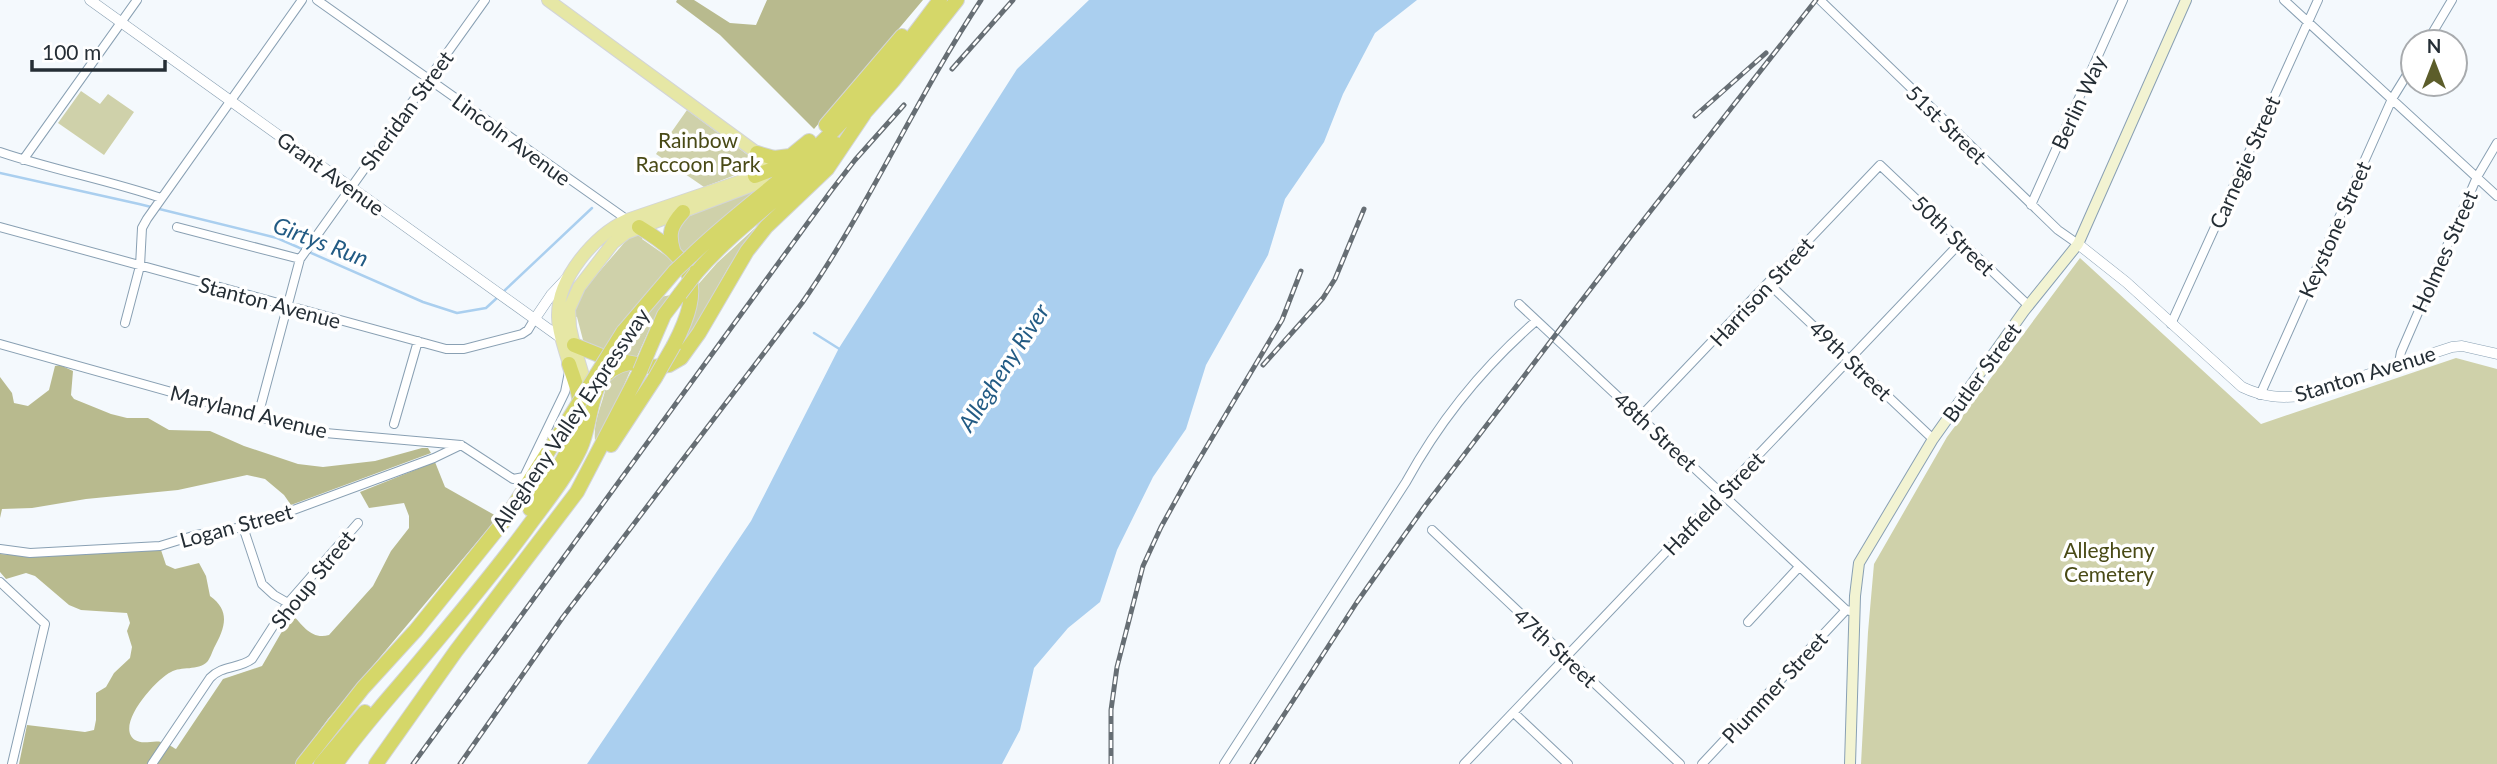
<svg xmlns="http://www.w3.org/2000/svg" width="2497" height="764" font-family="Lato,sans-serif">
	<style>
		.green { fill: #cfd1aa }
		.forest { fill: #b8ba8e }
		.water { fill: #aacfef }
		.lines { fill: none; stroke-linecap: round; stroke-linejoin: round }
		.stream { stroke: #aacfef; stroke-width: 2.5 }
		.minor-casing { stroke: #89a0b3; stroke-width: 10 }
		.tertiary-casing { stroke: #89a0b3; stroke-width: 11 }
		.secondary-casing { stroke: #89a0b3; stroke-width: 12 }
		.primary-casing { stroke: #d3d5d7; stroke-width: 14 }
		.motorway-casing { stroke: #d3d5d7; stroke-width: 16 }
		.minor { stroke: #fff; stroke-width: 8 }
		.tertiary { stroke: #fff; stroke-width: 10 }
		.secondary { stroke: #f2f3d2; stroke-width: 10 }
		.primary { stroke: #e6e7a5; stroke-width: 12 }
		.motorway { stroke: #d5d769; stroke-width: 14 }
		.rail-casing { stroke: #666e74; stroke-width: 5 }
		.rail { stroke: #fff; stroke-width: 2.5; stroke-dasharray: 8; stroke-linecap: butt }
		.motorway-bridge-casing { stroke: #d3d5d7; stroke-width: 16; stroke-linecap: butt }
		.motorway-bridge { stroke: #d5d769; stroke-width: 14 }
		.labels { text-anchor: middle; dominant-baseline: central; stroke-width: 7; stroke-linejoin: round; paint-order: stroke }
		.street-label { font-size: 21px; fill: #252e35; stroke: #fff }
		.park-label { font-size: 21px; fill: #494a16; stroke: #fff }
		.water-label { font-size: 23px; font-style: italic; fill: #225b84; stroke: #fff }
	</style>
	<rect width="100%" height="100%" fill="#f4f9fd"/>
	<path class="green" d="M81,91L100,104L108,94L134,112L104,155L58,123Z
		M687,110L752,158L753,163L751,169L704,187L656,154Z
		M787,167L682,255L678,250L676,227L687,217L755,189L771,175Z
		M755,228L728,268L687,341L677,352L695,288L717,263Z
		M631,235H642V239L675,262L660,297L671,295L649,330L636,359L591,346L583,340L577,317L574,316L579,295Z
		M2080,258L2261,424L2456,358L2497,369V764H1861L1868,632L1874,564L1947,437Z
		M631,369L604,431L595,440C593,422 602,405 606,387L604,386L610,374Z"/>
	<path class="forest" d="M677,0H694L730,23L756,25L767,0H923L814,129L720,35L676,2Z
		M60,365L73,371L71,395L74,399L111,414L127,418H148L169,430L210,431L244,446L298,464L323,467L375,461L422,448H428L431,453L291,505L284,495L265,479L247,475L178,490L86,499L32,508L2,509L0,518V377L12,393L14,403L28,406L49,390L55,366Z
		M435,462L445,487L498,517L328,719L295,764H19L27,725L85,732L94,730L96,720V693L106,687L114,673L130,658L132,647L127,631L130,623L127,613L81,610L69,605L35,576L26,573L6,579L0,572V554L37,557L161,550L166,565L175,569L199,563L206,576L210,596C231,611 225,628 214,648C212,652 210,659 207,662C198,671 181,666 171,672C156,679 114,726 135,740C143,745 153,740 161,742C166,742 172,747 176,749L223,679L262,666L292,614C303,626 312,640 329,635L373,586L391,551L409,528V516L404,503L369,508L360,492Z"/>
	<path class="water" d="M1089,0H1417L1375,33L1343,94L1324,142L1285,199L1268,255L1206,365L1186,429L1153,477L1117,550L1100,602L1068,628L1034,668L1020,730L1002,764H587L751,521L839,348L1017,69Z"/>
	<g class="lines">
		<path class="stream" d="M0,173L139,204L277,238L423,302L457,313L486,308L498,297
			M503,292L592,208
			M814,333L841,350"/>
		<defs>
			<path id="minor" d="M317,0L629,221
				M1820,0L2058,230L2078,244
				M2284,0L2497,196
				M2427,42L2452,0
				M0,152C53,170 108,180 161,198
				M23,160L137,0
				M2031,205L2123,0
				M0,227L446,349H464L522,334L528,330L534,320
				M177,227L300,259
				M1768,283L1933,439
				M1519,304L1846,610L1855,612
				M125,323L140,266L142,228L147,219L302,0
				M2171,324L2318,0
				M0,344L314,432L461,445L513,479L524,477L565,392L569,372
				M2399,363L2401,352L2477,177L2497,143
				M2260,395L2392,99L2413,65
				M258,416L300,259L485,0
				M1640,417L1880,165L2029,306
				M394,424L418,341
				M243,527L262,584L274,595L288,603
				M1432,530L1680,764
				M0,549L30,553L160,546L196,535L243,527L288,512L434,458L461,445
				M0,582L45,624L12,764
				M1748,622L1799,567
				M1514,713L1568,764
				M152,764L210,678C222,665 239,669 252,659L288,603L358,523
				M1224,764L1406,482C1440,420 1483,367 1536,321
				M1464,764L1961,242
				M1702,764L1846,610"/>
			<path id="tertiary" d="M90,0L561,338
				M2078,244L2126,282L2242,387C2263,397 2282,399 2305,395L2452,347L2462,346L2497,354
				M534,320L551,295L566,279"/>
			<path id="secondary" d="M1850,764L1855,596L1859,563L1933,439L2024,311L2078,244L2186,0"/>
			<path id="primary" d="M548,0L757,153C769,163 768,175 756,184L626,233L613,243L579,287L569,309L570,327L574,345L589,396
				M569,364C565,349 558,333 558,317C557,278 595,235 627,220L753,177"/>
			<path id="motorway" d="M859,119L893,81L957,0
				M826,125L902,36
				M757,153L774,158L790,156
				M755,176L776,168L809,141
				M639,227C695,261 705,285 674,345
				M673,250C668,233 671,225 683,212
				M691,256C732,216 779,184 820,144C866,100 902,50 940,0
				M696,273C738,224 792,191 836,144
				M623,332L675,271
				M574,345L609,359L653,367L669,365L681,358L699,333L747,251L766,227L827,169L864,114
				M648,352L664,315L680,294
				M611,445L655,378
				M530,509C548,485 579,442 580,412C581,395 574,380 569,364
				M303,764L363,688L416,630L504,521L565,425
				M321,764L365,712
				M336,764C356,735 380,708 403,681C445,631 488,581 527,528C546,502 566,478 580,449C595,417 586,371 629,363
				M376,764L456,651L577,492L640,371"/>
		</defs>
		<use href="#minor" class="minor-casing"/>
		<use href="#tertiary" class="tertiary-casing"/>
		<use href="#secondary" class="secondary-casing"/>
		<use href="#primary" class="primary-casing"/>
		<use href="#motorway" class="motorway-casing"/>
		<use href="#minor" class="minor"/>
		<use href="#tertiary" class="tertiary"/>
		<use href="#secondary" class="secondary"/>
		<use href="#primary" class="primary"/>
		<use href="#motorway" class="motorway"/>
		<defs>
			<path id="rail" d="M952,69L1013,0
				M1695,116L1766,53
				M1263,365L1323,298L1335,279L1364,209
				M413,764L831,191L855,160L904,105
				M460,764L563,617L802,303C869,207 916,98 981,0
				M1111,764V710L1117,667L1143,566L1161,527L1191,473L1282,320L1301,271
				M1252,764L1357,602L1425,506L1631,236L1816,0"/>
		</defs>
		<use href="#rail" class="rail-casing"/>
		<use href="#rail" class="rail"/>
		<defs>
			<path id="motorway-bridge" d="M675,271L691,256
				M680,294L696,273
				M640,371L648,352
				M655,378L674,345
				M565,425L623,332"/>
		</defs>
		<use href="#motorway-bridge" class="motorway-bridge-casing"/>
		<use href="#motorway-bridge" class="motorway-bridge"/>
	</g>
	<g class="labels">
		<g class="street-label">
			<text transform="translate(2078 102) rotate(-65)">Berlin Way</text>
			<text transform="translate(406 110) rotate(-54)">Sheridan Street</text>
			<text transform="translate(1947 124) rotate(44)">51st Street</text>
			<text transform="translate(512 139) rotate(36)">Lincoln Avenue</text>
			<text transform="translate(2244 162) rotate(-66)">Carnegie Street</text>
			<text transform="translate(331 173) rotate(36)">Grant Avenue</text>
			<text transform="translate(2334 229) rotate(-66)">Keystone Street</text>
			<text transform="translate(1954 235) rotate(44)">50th Street</text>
			<text transform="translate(2444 251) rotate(-66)">Holmes Street</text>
			<text transform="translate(1761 291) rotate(-47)">Harrison Street</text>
			<text transform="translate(270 302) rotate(15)">Stanton Avenue</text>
			<text transform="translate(1851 360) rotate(44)">49th Street</text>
			<text transform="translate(1981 372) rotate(-54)">Butler Street</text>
			<text transform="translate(2365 373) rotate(-17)">Stanton Avenue</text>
			<text transform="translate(249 411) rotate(14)">Maryland Avenue</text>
			<text transform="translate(570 419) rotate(-56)">Allegheny Valley Expressway</text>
			<text transform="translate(1656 431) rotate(43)">48th Street</text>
			<text transform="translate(1713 503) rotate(-46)">Hatfield Street</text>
			<text transform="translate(236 525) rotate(-15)">Logan Street</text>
			<text transform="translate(312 579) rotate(-51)">Shoup Street</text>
			<text transform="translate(1556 647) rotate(43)">47th Street</text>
			<text transform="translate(1774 687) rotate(-47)">Plummer Street</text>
		</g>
		<g class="park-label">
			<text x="698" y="139">Rainbow<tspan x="698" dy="24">Raccoon Park</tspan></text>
			<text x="2109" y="549">Allegheny<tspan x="2109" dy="24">Cemetery</tspan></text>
		</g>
		<g class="water-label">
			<text transform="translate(321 241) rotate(21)">Girtys Run</text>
			<text transform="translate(1003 367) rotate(-57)">Allegheny River</text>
		</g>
	</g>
	<g transform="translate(2434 63)"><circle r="33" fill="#ffffff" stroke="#a8abae" stroke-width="2"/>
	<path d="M0-5L12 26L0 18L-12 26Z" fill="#5c5d2a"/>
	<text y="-10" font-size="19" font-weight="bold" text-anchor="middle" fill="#252e35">N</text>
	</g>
	<path d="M32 60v10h133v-10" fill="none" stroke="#252e35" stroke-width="3.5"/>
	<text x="42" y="60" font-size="21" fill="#252e35" stroke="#ffffff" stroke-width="5" paint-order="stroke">100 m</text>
</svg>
